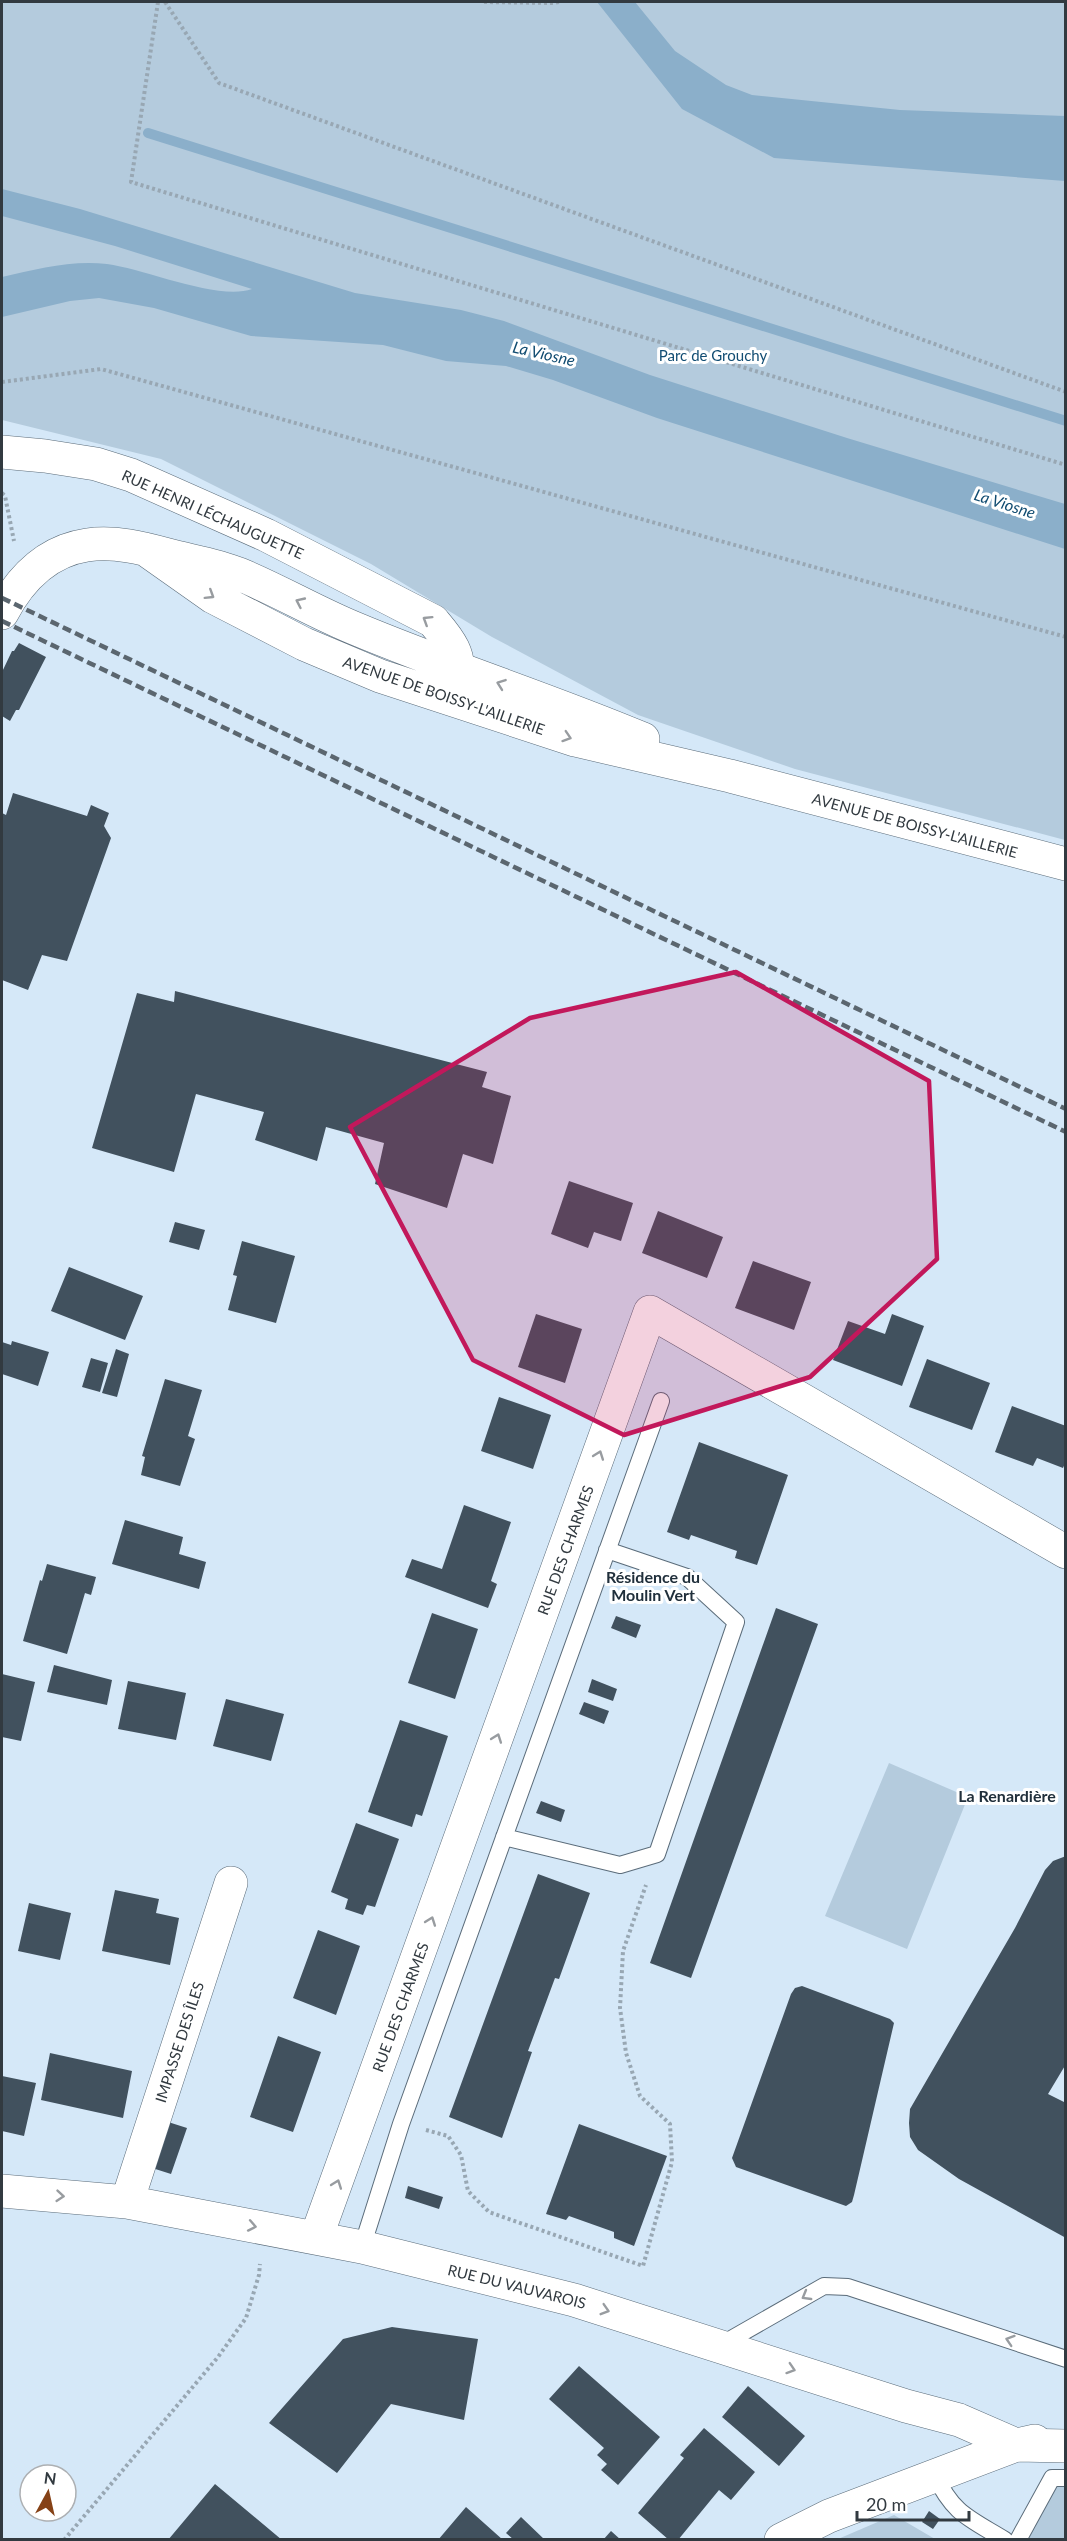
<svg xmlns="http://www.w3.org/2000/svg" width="1067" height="2541" font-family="Lato,sans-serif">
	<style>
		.green { fill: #b4cbdd }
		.water { fill: #8bafca }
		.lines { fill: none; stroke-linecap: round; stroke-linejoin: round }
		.stream { stroke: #8bafca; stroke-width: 10 }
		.building { fill: #41515e }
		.lane-casing { stroke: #5b6c7a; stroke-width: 18 }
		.street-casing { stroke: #5b6c7a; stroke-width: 34 }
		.secondary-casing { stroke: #5b6c7a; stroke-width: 34 }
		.path { stroke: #98a7b3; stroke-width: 4; stroke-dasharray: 3 3; stroke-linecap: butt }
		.lane { stroke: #fff; stroke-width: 16 }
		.street { stroke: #fff; stroke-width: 33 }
		.secondary { stroke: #fff; stroke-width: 33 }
		.rail { stroke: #5b666f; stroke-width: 4.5; stroke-dasharray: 9 4.5; stroke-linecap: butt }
		.oneway { stroke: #989ca0 }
		.marked { fill: #c2185b; fill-opacity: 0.2; stroke: #c2185b; stroke-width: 4.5; stroke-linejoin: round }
		.labels { text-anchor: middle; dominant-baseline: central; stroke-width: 6; stroke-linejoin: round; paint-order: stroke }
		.park-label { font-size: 15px; fill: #124d73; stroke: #fff }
		.street-label { font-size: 15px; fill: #323a40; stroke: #fff }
		.water-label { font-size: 16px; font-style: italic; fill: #114c71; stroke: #fff }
		.neighbourhood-label { font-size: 16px; font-weight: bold; fill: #202f3b; stroke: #fff }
	</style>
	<rect width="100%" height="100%" fill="#d5e8f8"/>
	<path class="green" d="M2,2H1065V840L795,769L638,715L492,637L371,564L161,459L2,420Z
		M889,1763L968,1797L907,1949L825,1916Z
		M1048,2469L1065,2470V2539L1009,2540Z
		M894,2515L935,2539H838Z"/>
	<path class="water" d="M597,2H635L675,51L726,85L752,95L900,110L1065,116V181L774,158L682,109Z
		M2,189L80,209L355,293L461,310L504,321L650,375L847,438L1065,504V549L657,418L553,380L506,366L446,361L383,345L251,336L154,308L99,298L70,301L2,317V277C37,269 71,260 107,264C145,269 218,301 252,289L115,246L2,216Z"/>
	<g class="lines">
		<path class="stream" d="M148,133L1066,421"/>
	</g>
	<path class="building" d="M19,643L46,657L19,710H16L10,721L2,716V672L12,651H14Z
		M13,793L87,816L91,805L109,813L104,826L111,838L67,961L42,955L28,990L2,980V813L6,815Z
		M175,991L487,1072L482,1087L511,1096L493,1164L463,1154L447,1208L375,1184L384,1143L326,1127L317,1161L255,1140L264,1112L196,1094L174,1172L92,1148L137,993L174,1002Z
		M569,1181L633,1203L621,1241L594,1232L588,1248L551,1234Z
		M658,1211L723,1237L707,1278L642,1253Z
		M175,1222L205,1230L199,1250L169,1242Z
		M242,1241L295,1256L276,1323L228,1310L237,1276L233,1275Z
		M753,1261L811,1282L794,1330L735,1308Z
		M69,1267L143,1296L125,1340L51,1311Z
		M536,1314L582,1329L565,1383L518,1367Z
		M892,1314L924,1326L902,1386L833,1360L848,1321L885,1334Z
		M12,1341L49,1352L38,1386L2,1374V1342L11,1345Z
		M116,1349L129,1354L117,1397L102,1393Z
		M91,1358L108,1363L100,1392L82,1387Z
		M927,1359L990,1383L972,1430L909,1407Z
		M165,1379L202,1390L188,1436L195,1439L180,1486L141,1475L145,1457L142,1456Z
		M499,1397L551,1415L533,1469L481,1451Z
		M1012,1406L1066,1426V1461L1063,1468L1037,1458L1033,1466L995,1452Z
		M699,1442L788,1475L757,1565L735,1558L737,1551L691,1535L689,1540L667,1532Z
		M464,1505L511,1522L491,1581L497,1584L488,1608L405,1577L412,1559L442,1569Z
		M125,1520L183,1537L179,1554L206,1562L199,1589L112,1564Z
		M47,1564L96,1577L91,1595L85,1593L67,1654L23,1641L40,1580L42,1581Z
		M776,1608L818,1624L691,1978L650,1963Z
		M432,1613L478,1629L455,1699L408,1683Z
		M616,1616L641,1625L636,1638L611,1628Z
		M54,1665L112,1680L107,1705L47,1692Z
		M2,1674L35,1682L21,1741L2,1737Z
		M592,1679L617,1689L613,1701L588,1692Z
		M128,1681L186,1693L176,1740L118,1729Z
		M226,1699L284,1714L271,1761L213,1746Z
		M584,1702L609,1711L604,1724L579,1714Z
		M400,1720L448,1736L422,1816L416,1814L412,1827L368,1812Z
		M541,1801L565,1810L561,1822L536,1813Z
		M356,1823L399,1839L375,1907L367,1905L363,1915L345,1909L348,1899L331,1892Z
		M1066,1856V2064L1048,2094L1066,2103V2238L959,2179L918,2150L910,2137L909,2123L910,2109L1015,1928L1045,1870L1053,1861Z
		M538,1874L590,1893L559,1979L555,1978L528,2051L532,2052L502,2138L449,2117Z
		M115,1890L159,1899L156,1913L179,1918L170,1965L102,1951Z
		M29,1903L71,1913L60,1960L18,1951Z
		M318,1930L360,1946L336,2015L293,1998Z
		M802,1986L890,2019L894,2023L854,2195L852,2202L846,2206L736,2167L732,2158L791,1994L795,1988Z
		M278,2036L321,2052L293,2132L250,2117Z
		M50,2053L132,2071L123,2118L41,2100Z
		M2,2076L36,2083L24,2136L2,2131Z
		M165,2121L187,2128L171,2174L149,2167Z
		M579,2124L667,2156L634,2246L614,2238V2232L569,2216L566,2220L546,2214Z
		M408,2186L443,2197L439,2209L405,2198Z
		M392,2327L478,2339L464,2420L391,2404L337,2473L269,2423L343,2339Z
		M579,2366L660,2437L618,2485L601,2470L607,2464L597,2455L604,2448L549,2399Z
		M748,2386L805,2436L779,2466L722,2417Z
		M704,2428L755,2472L731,2500L719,2490L678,2540H669L638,2513L684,2458L680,2455Z
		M215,2484L282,2540H168Z
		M466,2507L503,2540H438Z
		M929,2511L940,2519L933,2529L922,2522Z
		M521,2517L545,2540H514L506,2533Z
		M611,2531L621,2540H603Z"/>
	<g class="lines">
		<defs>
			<path id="lane" d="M504,1837L620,1865L657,1854L736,1622L687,1577L607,1550
				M362,2247L401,2124L661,1401
				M719,2346L824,2286L848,2287L1066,2359
				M935,2475C953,2514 969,2518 1005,2540
				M1018,2540L1052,2478H1066"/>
			<path id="street" d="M2,452L45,456L96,464L131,475L266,535L433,621C444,634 467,659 452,677C450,680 444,683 440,685
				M2,2191L127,2202L362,2247L574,2300L906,2406L959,2420L1016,2445L1035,2441
				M127,2202L231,1883
				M316,2238L650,1312L1066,1552"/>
			<path id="secondary" d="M145,549L213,597L304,644L380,676L575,740L730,776L1066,864
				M2,613C20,579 47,551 87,545C115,541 142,548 168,555C191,561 217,565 239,574C278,590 315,612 354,628C449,668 548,699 643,739
				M781,2540L829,2516L1016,2445L1066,2446"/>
		</defs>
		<use href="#lane" class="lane-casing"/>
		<use href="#street" class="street-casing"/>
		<use href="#secondary" class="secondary-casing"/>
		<path class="path" d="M158,2L131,182L1066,465
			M165,2L219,83L1066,392
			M484,2L553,3L559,2
			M2,382L101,369L1066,637
			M2,493L5,496L14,541
			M426,2130L448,2136L461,2155L468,2191L489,2212L643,2266L672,2162L670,2124L640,2096L626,2053L620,2008L623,1951L646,1885
			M64,2540L218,2357L246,2318L259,2275L260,2264"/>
		<use href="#lane" class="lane"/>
		<use href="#street" class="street"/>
		<use href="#secondary" class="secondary"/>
		<path class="rail" d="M2,598L1066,1109
			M2,621L1066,1132"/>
	</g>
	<defs><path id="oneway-chevron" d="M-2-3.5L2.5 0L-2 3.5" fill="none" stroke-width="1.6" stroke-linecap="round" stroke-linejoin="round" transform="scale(1.5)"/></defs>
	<g class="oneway">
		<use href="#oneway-chevron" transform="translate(210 595) rotate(32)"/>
		<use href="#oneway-chevron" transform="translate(300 602) rotate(-155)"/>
		<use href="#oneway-chevron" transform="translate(427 620) rotate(-148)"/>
		<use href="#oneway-chevron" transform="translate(501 684) rotate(-160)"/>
		<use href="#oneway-chevron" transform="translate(567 737) rotate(18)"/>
		<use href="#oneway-chevron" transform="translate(599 1455) rotate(-70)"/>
		<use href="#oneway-chevron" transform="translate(497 1738) rotate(-70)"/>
		<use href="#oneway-chevron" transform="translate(431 1921) rotate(-70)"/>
		<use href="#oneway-chevron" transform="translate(337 2184) rotate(-70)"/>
		<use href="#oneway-chevron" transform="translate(60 2196) rotate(5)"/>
		<use href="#oneway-chevron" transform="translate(252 2226) rotate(11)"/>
		<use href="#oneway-chevron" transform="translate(806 2296) rotate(150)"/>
		<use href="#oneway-chevron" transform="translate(605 2310) rotate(17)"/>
		<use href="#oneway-chevron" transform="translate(1010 2340) rotate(-162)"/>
		<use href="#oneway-chevron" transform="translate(791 2369) rotate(18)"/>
	</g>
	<path class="marked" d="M736,972L929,1081L937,1259L810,1377L624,1435L473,1360L350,1127L530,1018Z"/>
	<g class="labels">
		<g class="park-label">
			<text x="713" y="355">Parc de Grouchy</text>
		</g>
		<g class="street-label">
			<text transform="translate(213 514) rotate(24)">RUE HENRI LÉCHAUGUETTE</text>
			<text transform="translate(444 695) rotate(19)">AVENUE DE BOISSY-L'AILLERIE</text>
			<text transform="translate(915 825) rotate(15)">AVENUE DE BOISSY-L'AILLERIE</text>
			<text transform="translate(565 1550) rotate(-70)">RUE DES CHARMES</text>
			<text transform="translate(400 2007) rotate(-70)">RUE DES CHARMES</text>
			<text transform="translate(179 2042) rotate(-72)">IMPASSE DES ÎLES</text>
			<text transform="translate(517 2286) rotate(14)">RUE DU VAUVAROIS</text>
		</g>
		<g class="water-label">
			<text transform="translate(544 353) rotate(13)">La Viosne</text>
			<text transform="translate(1005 503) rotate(18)">La Viosne</text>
		</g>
		<g class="neighbourhood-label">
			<text x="653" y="1576">Résidence du<tspan x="653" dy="18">Moulin Vert</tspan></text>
			<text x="1007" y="1795">La Renardière</text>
		</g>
	</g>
	<rect width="1067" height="2541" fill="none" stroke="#323a40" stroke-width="6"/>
	<g transform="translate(48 2493) rotate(8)"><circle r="28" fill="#ffffff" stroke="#adb0b3" stroke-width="1.5"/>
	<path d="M0-4.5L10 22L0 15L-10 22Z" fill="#864217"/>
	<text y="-9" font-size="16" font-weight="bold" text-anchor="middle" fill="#323a40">N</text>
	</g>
	<path d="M857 2511v9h112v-9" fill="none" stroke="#323a40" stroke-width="3"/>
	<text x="866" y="2511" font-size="18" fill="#323a40" stroke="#ffffff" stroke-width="4.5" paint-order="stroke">20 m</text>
</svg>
